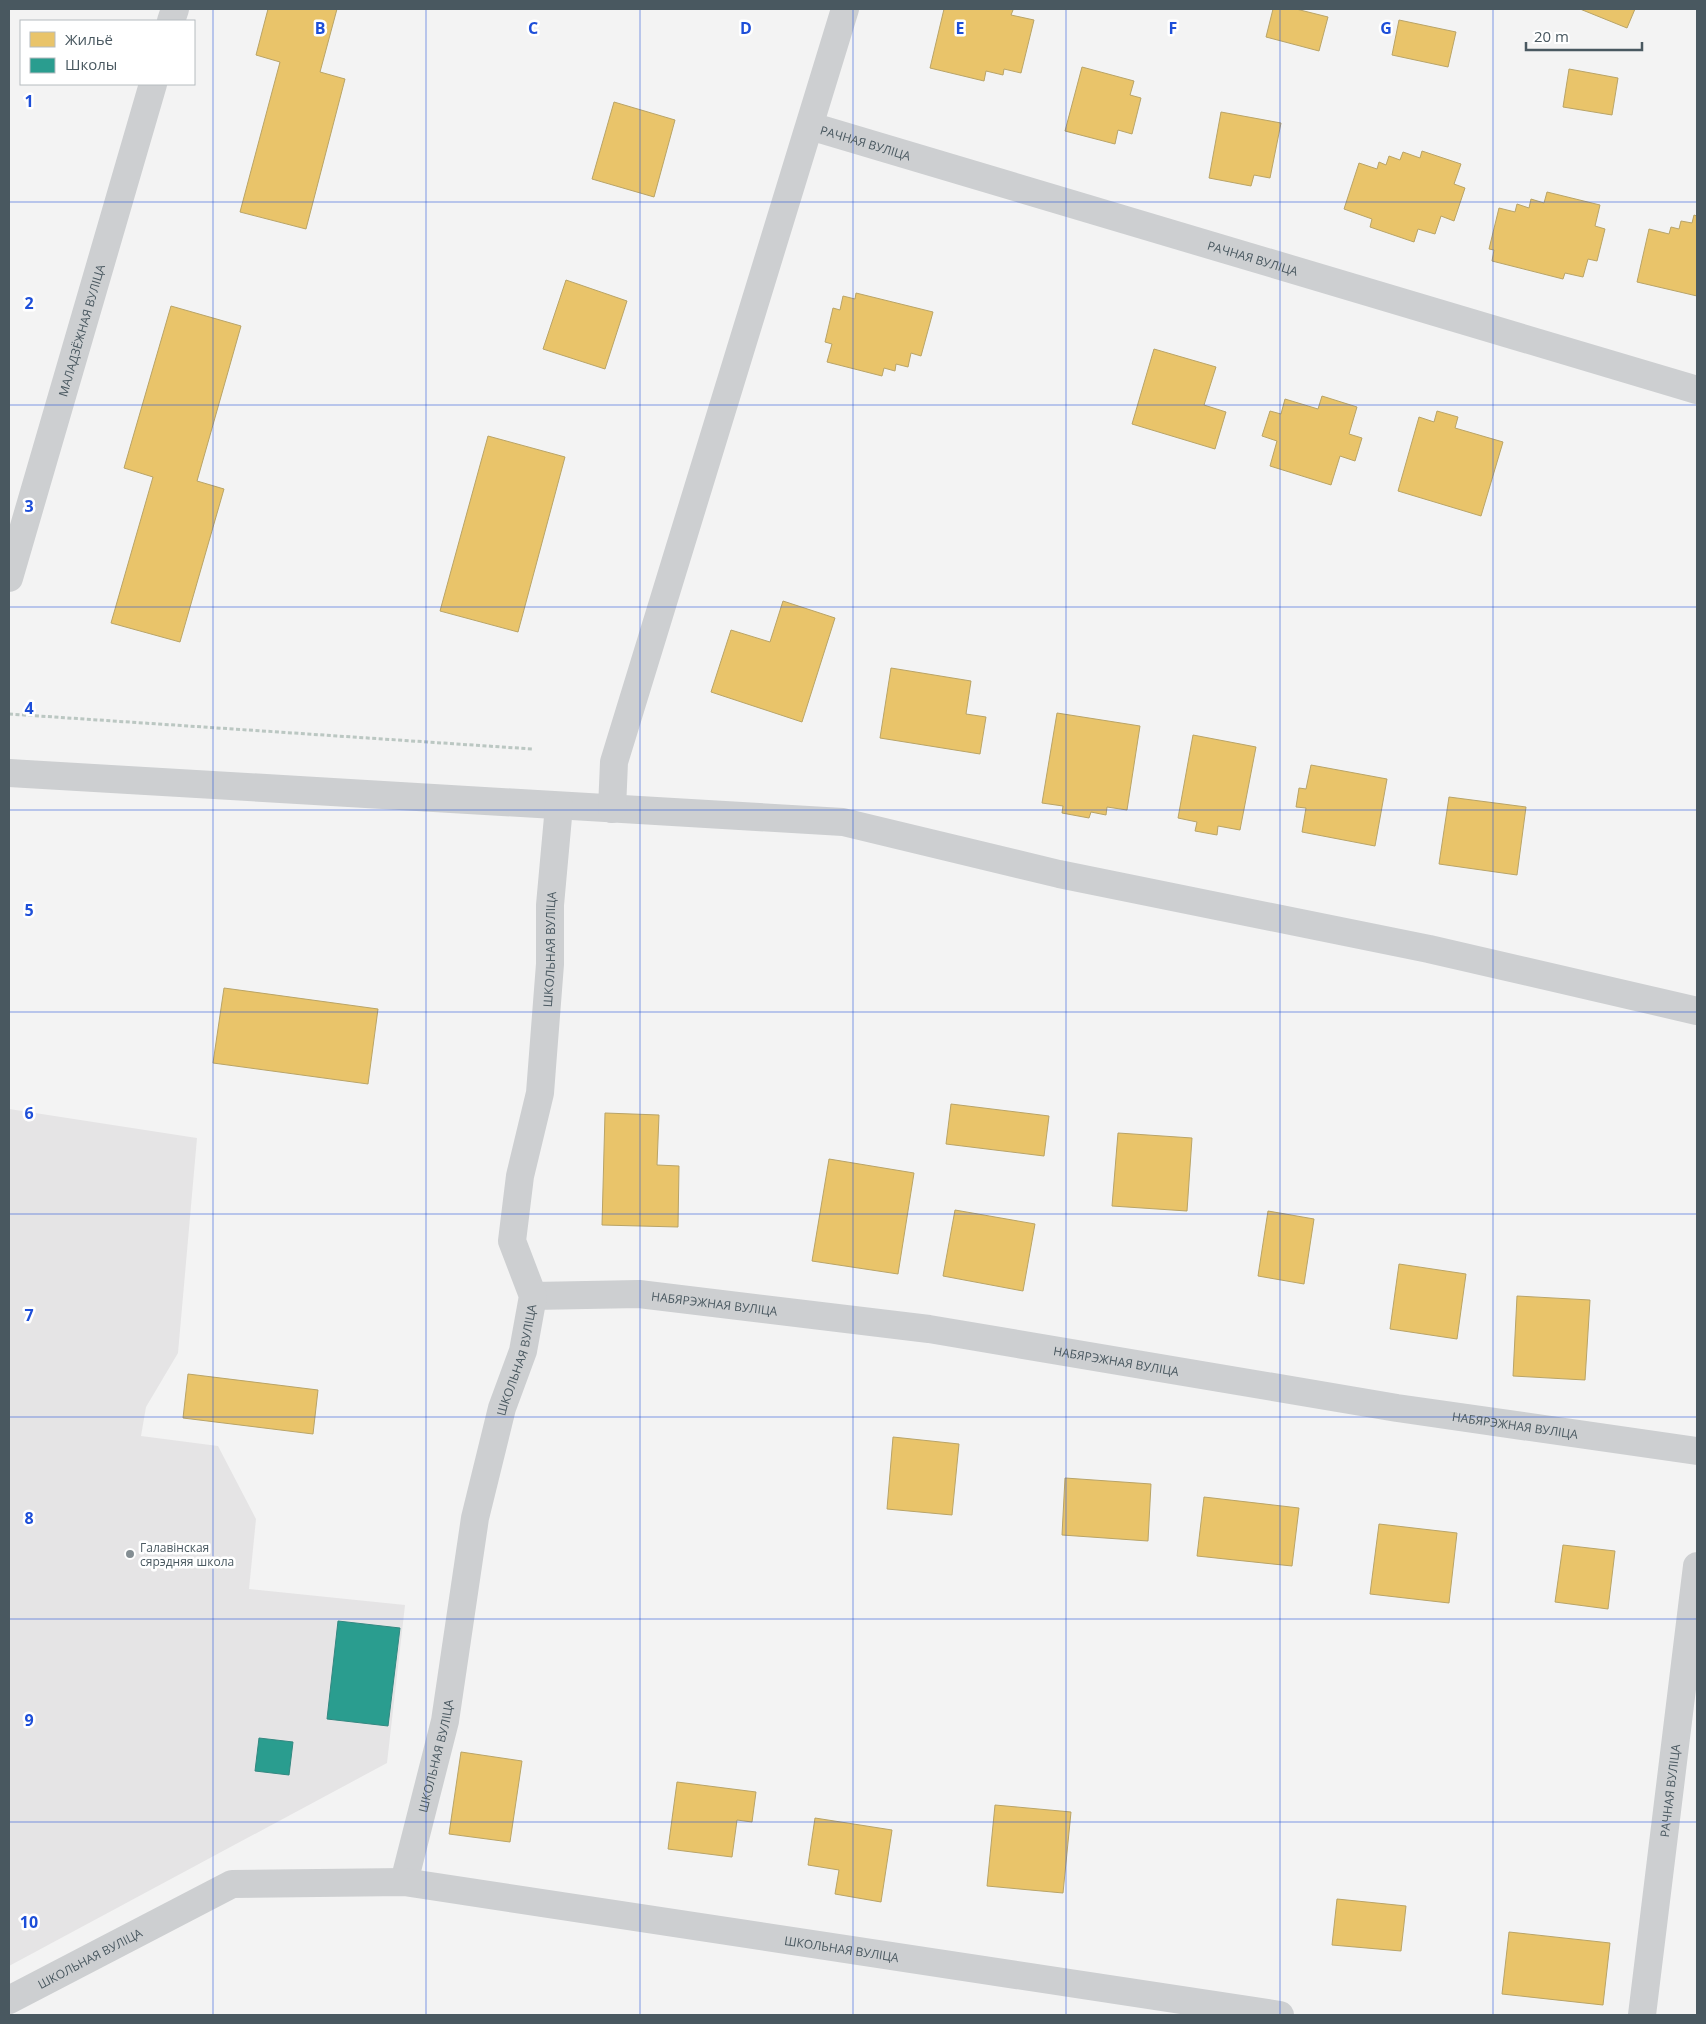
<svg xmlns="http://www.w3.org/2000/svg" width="1706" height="2024" font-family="'Open Sans',sans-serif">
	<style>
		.education { fill: #e5e4e5 }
		.homes { fill: #e9c46a; stroke: #b9a467 }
		.schools { fill: #2a9d8f; stroke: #338881 }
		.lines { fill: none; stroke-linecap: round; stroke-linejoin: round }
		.path { stroke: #bbc7c2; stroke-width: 3; stroke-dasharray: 4 2.5; stroke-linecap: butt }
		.minor { stroke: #cdcfd1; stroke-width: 28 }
		.grid { fill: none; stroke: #1d4ed8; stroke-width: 1; stroke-opacity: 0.55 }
		.poi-dot { fill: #848e93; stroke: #fff; stroke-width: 2 }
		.labels { text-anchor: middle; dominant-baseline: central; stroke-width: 5; stroke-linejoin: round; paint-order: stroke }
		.street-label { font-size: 12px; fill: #495860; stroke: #fff }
		.poi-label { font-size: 12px; fill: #495860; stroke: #fff; text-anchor: start }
		.grid-label { font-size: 16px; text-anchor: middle; font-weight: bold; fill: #1d4ed8; stroke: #fff; stroke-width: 5; stroke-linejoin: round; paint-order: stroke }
	</style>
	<rect width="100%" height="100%" fill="#f3f3f3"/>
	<path class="education" d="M9,1109L197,1138L178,1353L146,1407L141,1436L218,1446L256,1519L249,1589L405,1605L387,1763L9,1966Z"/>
	<path class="homes" d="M268,9H337L320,72L345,79L306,229L240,212L280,62L256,55Z
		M944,9H1010L1013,10L1011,15L1034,20L1021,73L1004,69L1003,75L986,71L984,81L930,68Z
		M1273,9H1296L1328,17L1319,51L1266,37Z
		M1580,9H1635L1627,28Z
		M1399,20L1456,32L1448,67L1392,55Z
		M1082,67L1134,81L1130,95L1141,98L1132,134L1118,130L1115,144L1065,131Z
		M1569,69L1618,78L1612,115L1563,107Z
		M614,102L675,120L654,197L592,179Z
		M1221,112L1281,123L1270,178L1254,175L1251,186L1209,178Z
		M1422,151L1461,164L1454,184L1465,188L1454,221L1441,216L1435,234L1418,229L1414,242L1370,227L1372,219L1344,209L1359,163L1377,169L1379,162L1386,165L1389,156L1400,160L1403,152L1420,158Z
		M1547,192L1600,205L1595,226L1605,229L1597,261L1588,259L1583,277L1565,273L1563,279L1492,261L1494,250L1489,249L1499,208L1515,212L1517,204L1529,208L1531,199L1544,203Z
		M1694,215L1697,216V296L1637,282L1649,229L1669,234L1671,227L1679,229L1681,221L1692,223Z
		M566,280L627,301L605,369L543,349Z
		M856,293L933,312L921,356L911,353L908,367L896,364L895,371L884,368L882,376L827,362L832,344L825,342L833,308L840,310L843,296L855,299Z
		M171,306L241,326L197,481L224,489L180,642L111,623L153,477L124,468Z
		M1154,349L1216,367L1204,405L1226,412L1215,449L1132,424Z
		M1322,396L1357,407L1349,434L1362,438L1355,461L1340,456L1331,485L1270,466L1277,441L1262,436L1270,411L1281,414L1285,399L1318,409Z
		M1437,411L1458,417L1455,428L1503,442L1481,516L1398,491L1419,417L1434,422Z
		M488,436L565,457L518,632L440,611Z
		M783,601L835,618L802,722L711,692L731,630L770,642Z
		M891,668L971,681L966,714L986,717L980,754L880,738Z
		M1057,713L1140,726L1127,810L1107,807L1106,815L1091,812L1089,818L1062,813L1063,806L1042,803Z
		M1193,735L1256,747L1240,830L1218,826L1217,835L1195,831L1197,822L1178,818Z
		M1311,765L1387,779L1375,846L1302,832L1306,808L1296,807L1299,788L1306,789Z
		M1449,797L1526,807L1517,875L1439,864Z
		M224,988L378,1009L368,1084L213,1063Z
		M951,1104L1049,1116L1044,1156L946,1144Z
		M605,1113L659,1115L657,1165L679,1166L678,1227L602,1225Z
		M1118,1133L1192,1138L1187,1211L1112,1206Z
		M829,1159L914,1173L898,1274L812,1261Z
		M955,1210L1035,1224L1023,1291L943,1276Z
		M1268,1211L1314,1219L1304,1284L1258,1276Z
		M1399,1264L1466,1274L1457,1339L1390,1329Z
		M1517,1296L1590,1300L1585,1380L1513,1376Z
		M188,1374L318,1390L313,1434L183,1418Z
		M893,1437L959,1444L952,1515L887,1509Z
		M1065,1478L1151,1484L1148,1541L1062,1535Z
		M1204,1497L1299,1508L1292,1566L1197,1556Z
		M1379,1524L1457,1533L1449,1603L1370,1594Z
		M1563,1545L1615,1551L1608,1609L1555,1602Z
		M461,1752L522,1761L510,1842L449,1834Z
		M677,1782L756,1792L752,1822L737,1820L732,1857L668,1849Z
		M995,1805L1071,1812L1063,1893L987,1886Z
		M815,1818L892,1830L881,1902L835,1894L839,1870L808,1865Z
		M1337,1899L1406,1906L1401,1951L1332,1945Z
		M1509,1932L1610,1943L1603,2005L1502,1994Z"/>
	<path class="schools" d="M338,1621L400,1628L388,1726L327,1719Z
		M259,1738L293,1742L289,1775L255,1771Z"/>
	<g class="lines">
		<path class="path" d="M9,714L532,749"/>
		<g class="minor">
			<path d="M171,21L175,9"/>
			<path id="s1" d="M810,126L1697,390"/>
			<path id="s2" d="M9,578L153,84"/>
			<path d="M9,773L843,822L1059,874L1429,949L1697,1011"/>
			<path d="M612,809L614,762L845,9"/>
			<path id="s3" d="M533,1296L639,1294L929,1329L1397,1408L1697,1451"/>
			<path id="s4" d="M404,1882L445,1721L475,1518L502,1408L523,1351L533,1296L512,1241L520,1176L540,1093L550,964V905L559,806"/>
			<path id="s5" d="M9,2000L232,1884L404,1882L1280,2015"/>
			<path id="s6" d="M1642,2015L1697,1566"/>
		</g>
	</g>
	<path class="grid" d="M213,9V2015M426,9V2015M640,9V2015M853,9V2015M1066,9V2015M1280,9V2015M1493,9V2015M9,202H1697M9,405H1697M9,607H1697M9,810H1697M9,1012H1697M9,1214H1697M9,1417H1697M9,1619H1697M9,1822H1697"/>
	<circle class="poi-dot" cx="130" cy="1554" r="5"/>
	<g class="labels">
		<g class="street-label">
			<text stroke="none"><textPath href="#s1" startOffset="58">РАЧНАЯ ВУЛІЦА</textPath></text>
			<text stroke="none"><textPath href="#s1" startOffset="462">РАЧНАЯ ВУЛІЦА</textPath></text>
			<text stroke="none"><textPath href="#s2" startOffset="258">МАЛАДЗЁЖНАЯ ВУЛІЦА</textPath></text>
			<text stroke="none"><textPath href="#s4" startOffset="955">ШКОЛЬНАЯ ВУЛІЦА</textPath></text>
			<text stroke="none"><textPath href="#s3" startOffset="182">НАБЯРЭЖНАЯ ВУЛІЦА</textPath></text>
			<text stroke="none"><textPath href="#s4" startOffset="535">ШКОЛЬНАЯ ВУЛІЦА</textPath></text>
			<text stroke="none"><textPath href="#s3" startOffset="588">НАБЯРЭЖНАЯ ВУЛІЦА</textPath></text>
			<text stroke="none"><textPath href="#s3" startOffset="992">НАБЯРЭЖНАЯ ВУЛІЦА</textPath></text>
			<text stroke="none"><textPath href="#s4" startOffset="130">ШКОЛЬНАЯ ВУЛІЦА</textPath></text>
			<text stroke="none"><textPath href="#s6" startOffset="226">РАЧНАЯ ВУЛІЦА</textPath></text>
			<text stroke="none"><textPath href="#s5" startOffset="866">ШКОЛЬНАЯ ВУЛІЦА</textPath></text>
			<text stroke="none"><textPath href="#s5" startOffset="91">ШКОЛЬНАЯ ВУЛІЦА</textPath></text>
		</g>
		<g class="poi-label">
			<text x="140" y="1547">Галавінская<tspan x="140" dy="14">сярэдняя школа</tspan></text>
		</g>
	</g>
	<g class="grid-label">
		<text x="320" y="34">B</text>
		<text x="533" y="34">C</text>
		<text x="746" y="34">D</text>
		<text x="960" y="34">E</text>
		<text x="1173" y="34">F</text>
		<text x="1386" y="34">G</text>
		<text x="29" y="107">1</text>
		<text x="29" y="309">2</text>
		<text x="29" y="512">3</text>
		<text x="29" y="714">4</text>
		<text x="29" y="916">5</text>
		<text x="29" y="1119">6</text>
		<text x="29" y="1321">7</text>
		<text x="29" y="1524">8</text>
		<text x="29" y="1726">9</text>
		<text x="29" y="1928">10</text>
	</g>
	<rect width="1706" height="2024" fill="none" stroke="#495860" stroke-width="20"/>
	<rect x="20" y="20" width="175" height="65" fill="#ffffff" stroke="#b6bcbf"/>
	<rect x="30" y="32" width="25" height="15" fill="#e9c46a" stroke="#b6bcbf"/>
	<text x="65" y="45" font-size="15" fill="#495860">Жильё</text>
	<rect x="30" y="58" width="25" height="15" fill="#2a9d8f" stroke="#b6bcbf"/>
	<text x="65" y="70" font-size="15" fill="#495860">Школы</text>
	<path d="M1526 42v8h116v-8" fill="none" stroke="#495860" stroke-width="2.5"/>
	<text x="1534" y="42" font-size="15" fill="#495860" stroke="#ffffff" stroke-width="4" paint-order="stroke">20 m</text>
</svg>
